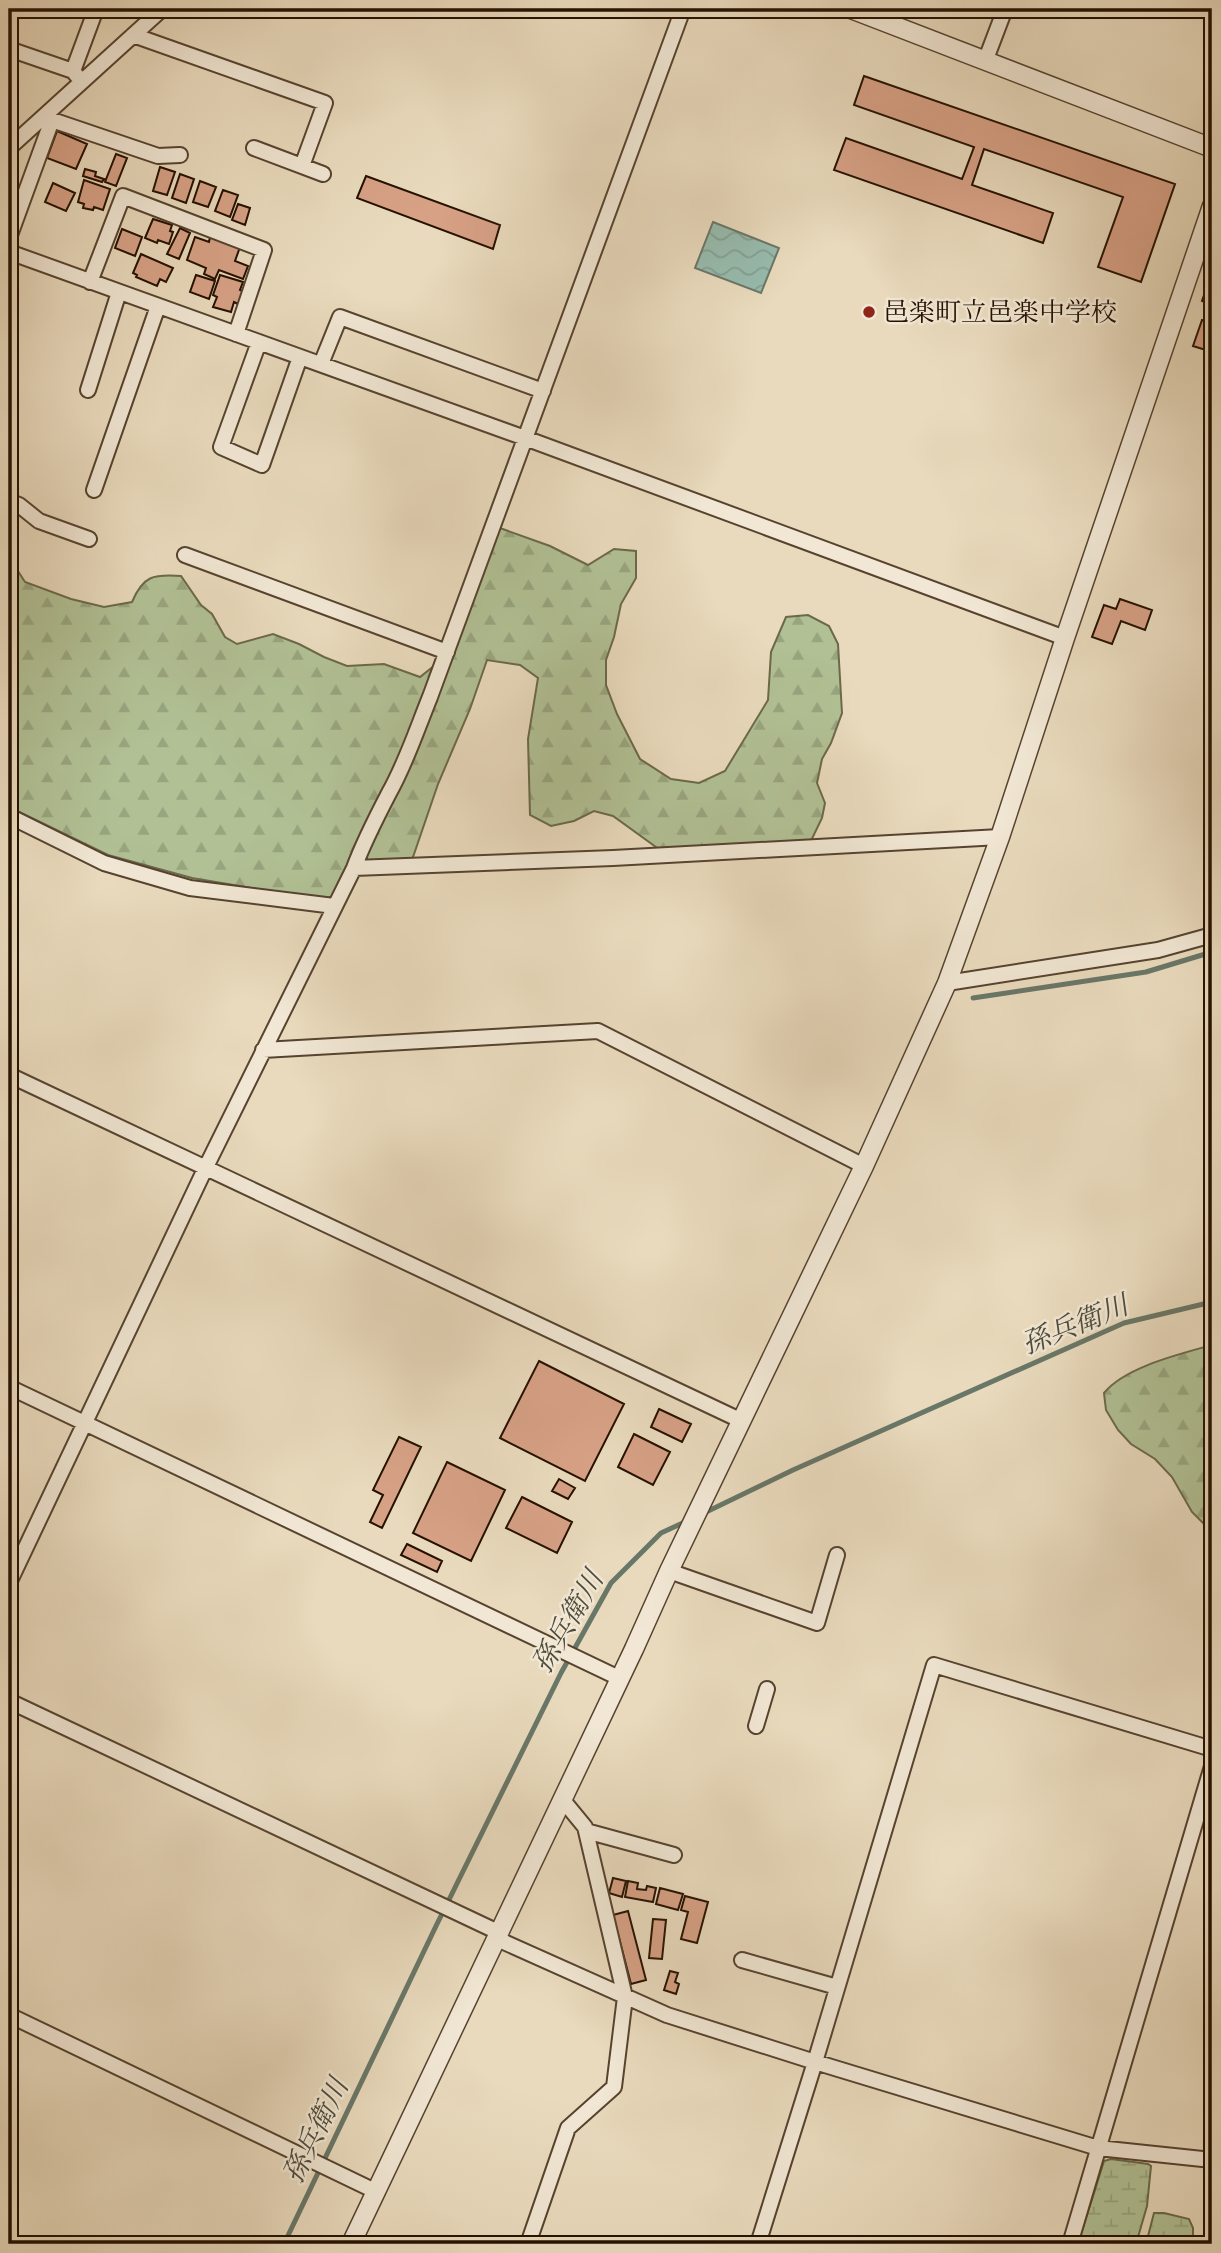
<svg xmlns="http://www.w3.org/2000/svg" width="1221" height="2253" font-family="Cardo,'Noto Serif JP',serif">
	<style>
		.forest { fill: url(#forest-firs); stroke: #6b694a; stroke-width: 2 }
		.wetland { fill: url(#wetland-marsh); stroke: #6b694a; stroke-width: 2 }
		.water { fill: url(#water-waves); stroke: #697768; stroke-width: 2 }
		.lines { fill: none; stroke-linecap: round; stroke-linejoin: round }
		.stream { stroke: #697768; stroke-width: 5 }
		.building { fill: #d7a186; stroke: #251100; stroke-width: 2 }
		.minor-casing { stroke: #56432f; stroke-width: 18 }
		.tertiary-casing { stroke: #56432f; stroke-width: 21 }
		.minor { stroke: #f1e7d4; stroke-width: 14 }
		.tertiary { stroke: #f1e7d4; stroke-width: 18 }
		.poi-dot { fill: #8f2418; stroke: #f1e7d4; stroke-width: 2.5 }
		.labels { text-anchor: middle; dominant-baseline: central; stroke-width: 5; stroke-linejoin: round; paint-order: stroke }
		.poi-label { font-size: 26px; fill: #251100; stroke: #f1e7d4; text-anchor: start }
		.water-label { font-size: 28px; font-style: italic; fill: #4d4c3d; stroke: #f1e7d4 }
	</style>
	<defs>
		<pattern id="forest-firs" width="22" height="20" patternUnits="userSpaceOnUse" patternTransform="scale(1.75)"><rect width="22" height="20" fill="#b1c195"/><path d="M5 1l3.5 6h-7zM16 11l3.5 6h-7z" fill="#98a57f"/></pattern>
		<pattern id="wetland-marsh" width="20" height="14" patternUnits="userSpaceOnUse" patternTransform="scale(1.75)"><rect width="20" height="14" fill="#b1c195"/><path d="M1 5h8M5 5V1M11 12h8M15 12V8" fill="none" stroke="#98a57f"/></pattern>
		<pattern id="water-waves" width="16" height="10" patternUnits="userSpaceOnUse" patternTransform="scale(1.75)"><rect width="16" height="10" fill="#97bbae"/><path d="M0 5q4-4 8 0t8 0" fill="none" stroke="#82a094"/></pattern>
	</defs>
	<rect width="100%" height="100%" fill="#e9dabd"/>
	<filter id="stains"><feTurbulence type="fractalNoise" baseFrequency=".00286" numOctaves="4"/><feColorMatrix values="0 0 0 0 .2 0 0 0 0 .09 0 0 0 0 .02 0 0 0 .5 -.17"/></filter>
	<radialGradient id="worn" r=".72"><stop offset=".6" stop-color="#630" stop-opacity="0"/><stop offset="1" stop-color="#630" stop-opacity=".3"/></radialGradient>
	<path class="forest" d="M497,527L550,546L588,565L614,549L636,551V578L621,604L614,637L606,660V685L617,714L640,759L671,779L699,783L725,771L768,700L771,652L786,617L808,615L829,626L838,644L842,713L831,743L822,759L817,783L825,803L822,818L808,847L667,855L613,816L594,811L574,821L551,826L530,815L528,739L538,678L520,665L487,660L470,709L438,784L412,860L350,862L333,897L316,899L192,878L108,855L9,807V563L16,568L25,582L71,599L104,607L132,602C143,576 153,574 181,576L201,605L212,614L225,637L237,644L273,634L299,644L324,657L347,666L384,664L420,677L454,650Z
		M1212,1345V1532L1192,1512L1172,1477L1155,1459L1131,1444L1118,1430L1106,1410L1104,1393C1125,1367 1180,1354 1212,1345Z"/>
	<path class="wetland" d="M1111,2159L1148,2164L1151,2166L1147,2206L1136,2244H1078L1104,2161Z
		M1154,2213H1164L1189,2219L1193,2228V2244H1146Z"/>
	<path class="water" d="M713,222L779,248L761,293L695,268Z"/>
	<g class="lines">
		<path class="stream" d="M973,998L1146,972L1212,952
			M702,1514L793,1470L1124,1323L1212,1302
			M284,2244L436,1926L561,1673L611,1583L661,1533L687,1521"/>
	</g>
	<path class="building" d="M864,76L1175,184L1141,282L1098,267L1123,197L984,149L972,185L1053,213L1043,243L834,170L846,138L962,179L974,147L854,105Z
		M57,131L87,144L76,169L47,158Z
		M116,154L127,158L116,186L105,182Z
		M160,167L175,172L167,195L153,191Z
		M85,169L96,172L95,176L104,179L102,182L83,176Z
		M180,174L194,179L186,203L172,198Z
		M366,176L500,225L493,249L357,198Z
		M84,180L110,189L103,210L94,207L93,210L83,208L84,204L78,202Z
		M200,181L216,187L208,207L193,202Z
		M53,183L75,193L66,211L45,202Z
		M223,190L238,195L230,217L215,211Z
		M238,204L250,208L245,225L232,220Z
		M153,219L172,225L170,231L173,232L169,244L158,240L157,243L145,238Z
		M180,228L190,233L179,259L167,254Z
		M122,229L142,237L135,256L115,248Z
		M195,237L209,242L210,237L240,247L235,261L248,266L243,279L219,270L215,279L204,274L206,268L187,260Z
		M141,254L173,268L166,282L160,279L157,286L136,277L137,275L133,273Z
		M196,275L215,281L209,299L190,292Z
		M220,275L243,282L240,290L243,291L238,304L234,302L231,312L213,307L217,297L213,295Z
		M1211,275H1212V305L1202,301Z
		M1202,320L1212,324V352L1193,346Z
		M1120,599L1152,610L1145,630L1121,621L1112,644L1092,637L1104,605L1116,609Z
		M539,1361L624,1404L585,1481L500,1438Z
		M659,1409L691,1424L682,1442L651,1427Z
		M634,1434L670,1452L653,1485L618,1467Z
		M399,1437L421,1447L382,1528L370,1522L383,1495L373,1490Z
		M447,1462L505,1490L471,1561L413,1533Z
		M559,1479L575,1488L568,1499L552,1491Z
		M522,1497L572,1522L557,1553L506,1528Z
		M407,1544L442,1561L437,1572L401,1555Z
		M613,1878L626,1881L622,1897L609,1893Z
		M628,1881L638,1883L637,1889L646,1890L647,1886L656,1888L653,1902L625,1897Z
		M660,1888L683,1894L678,1910L656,1904Z
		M685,1896L708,1902L697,1943L681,1939L688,1912L681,1910Z
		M628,1911L646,1980L631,1984L613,1915Z
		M653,1919L666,1920L662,1959L649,1958Z
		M670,1971L678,1973L675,1982L679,1984L676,1994L664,1990Z"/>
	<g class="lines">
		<defs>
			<path id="minor" d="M133,35L325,103L302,166
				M9,49L73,71
				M986,59L1005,9
				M81,81L73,71L96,9
				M52,120L158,156L180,155
				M9,148L162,9
				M254,148L323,174
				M9,238L52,120L47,114
				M9,252L525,438L1065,638
				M90,282L123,196L264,250L236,334
				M259,342L221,447L262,465L300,357
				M321,364L340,317L543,391
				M88,390L119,292
				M94,490L158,306
				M9,501L19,505L39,521L89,539
				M185,555L447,652
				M9,816L104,863L190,888L334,906
				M354,868L613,858L1000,837
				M947,983L1158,950L1212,935
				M263,1050L598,1031L864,1166
				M9,1075L742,1421
				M9,1387L619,1678
				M669,1571L817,1623L837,1555
				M9,1583L205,1169L354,868C364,841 376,818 389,793C406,763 417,729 430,697L683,9
				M9,1701L498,1932
				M756,1726L767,1689
				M586,1831L674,1855
				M495,1938L667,2015L815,2062L1098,2148L1212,2160
				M742,1960L837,1987
				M9,2015L377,2192
				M528,2244L568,2128L614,2087L625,1997L585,1827L562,1799
				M758,2244L815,2062L934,1665L1212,1749
				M1070,2244L1212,1766"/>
			<path id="tertiary" d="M851,9L1212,148
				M351,2244L634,1649L669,1571L864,1166L947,983L1000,837L1065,638L1212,206"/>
		</defs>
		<use href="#minor" class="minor-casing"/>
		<use href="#tertiary" class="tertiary-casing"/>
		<use href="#minor" class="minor"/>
		<use href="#tertiary" class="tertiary"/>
	</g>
	<circle class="poi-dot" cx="869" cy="312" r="7"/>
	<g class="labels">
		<g class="poi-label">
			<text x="883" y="312">邑楽町立邑楽中学校</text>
		</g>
		<g class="water-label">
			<text transform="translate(1075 1325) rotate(-22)">孫兵衛川</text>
			<text transform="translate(568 1622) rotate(-60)">孫兵衛川</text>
			<text transform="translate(316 2131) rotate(-64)">孫兵衛川</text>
		</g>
	</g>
	<rect width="1221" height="2253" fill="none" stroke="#e9dabd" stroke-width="35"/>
	<rect x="10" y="10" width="1200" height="2232" fill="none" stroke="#251100" stroke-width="3.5"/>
	<rect x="18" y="18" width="1186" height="2218" fill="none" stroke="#251100" stroke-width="2"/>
	<rect width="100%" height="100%" filter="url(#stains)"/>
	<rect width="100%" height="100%" fill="url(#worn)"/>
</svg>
